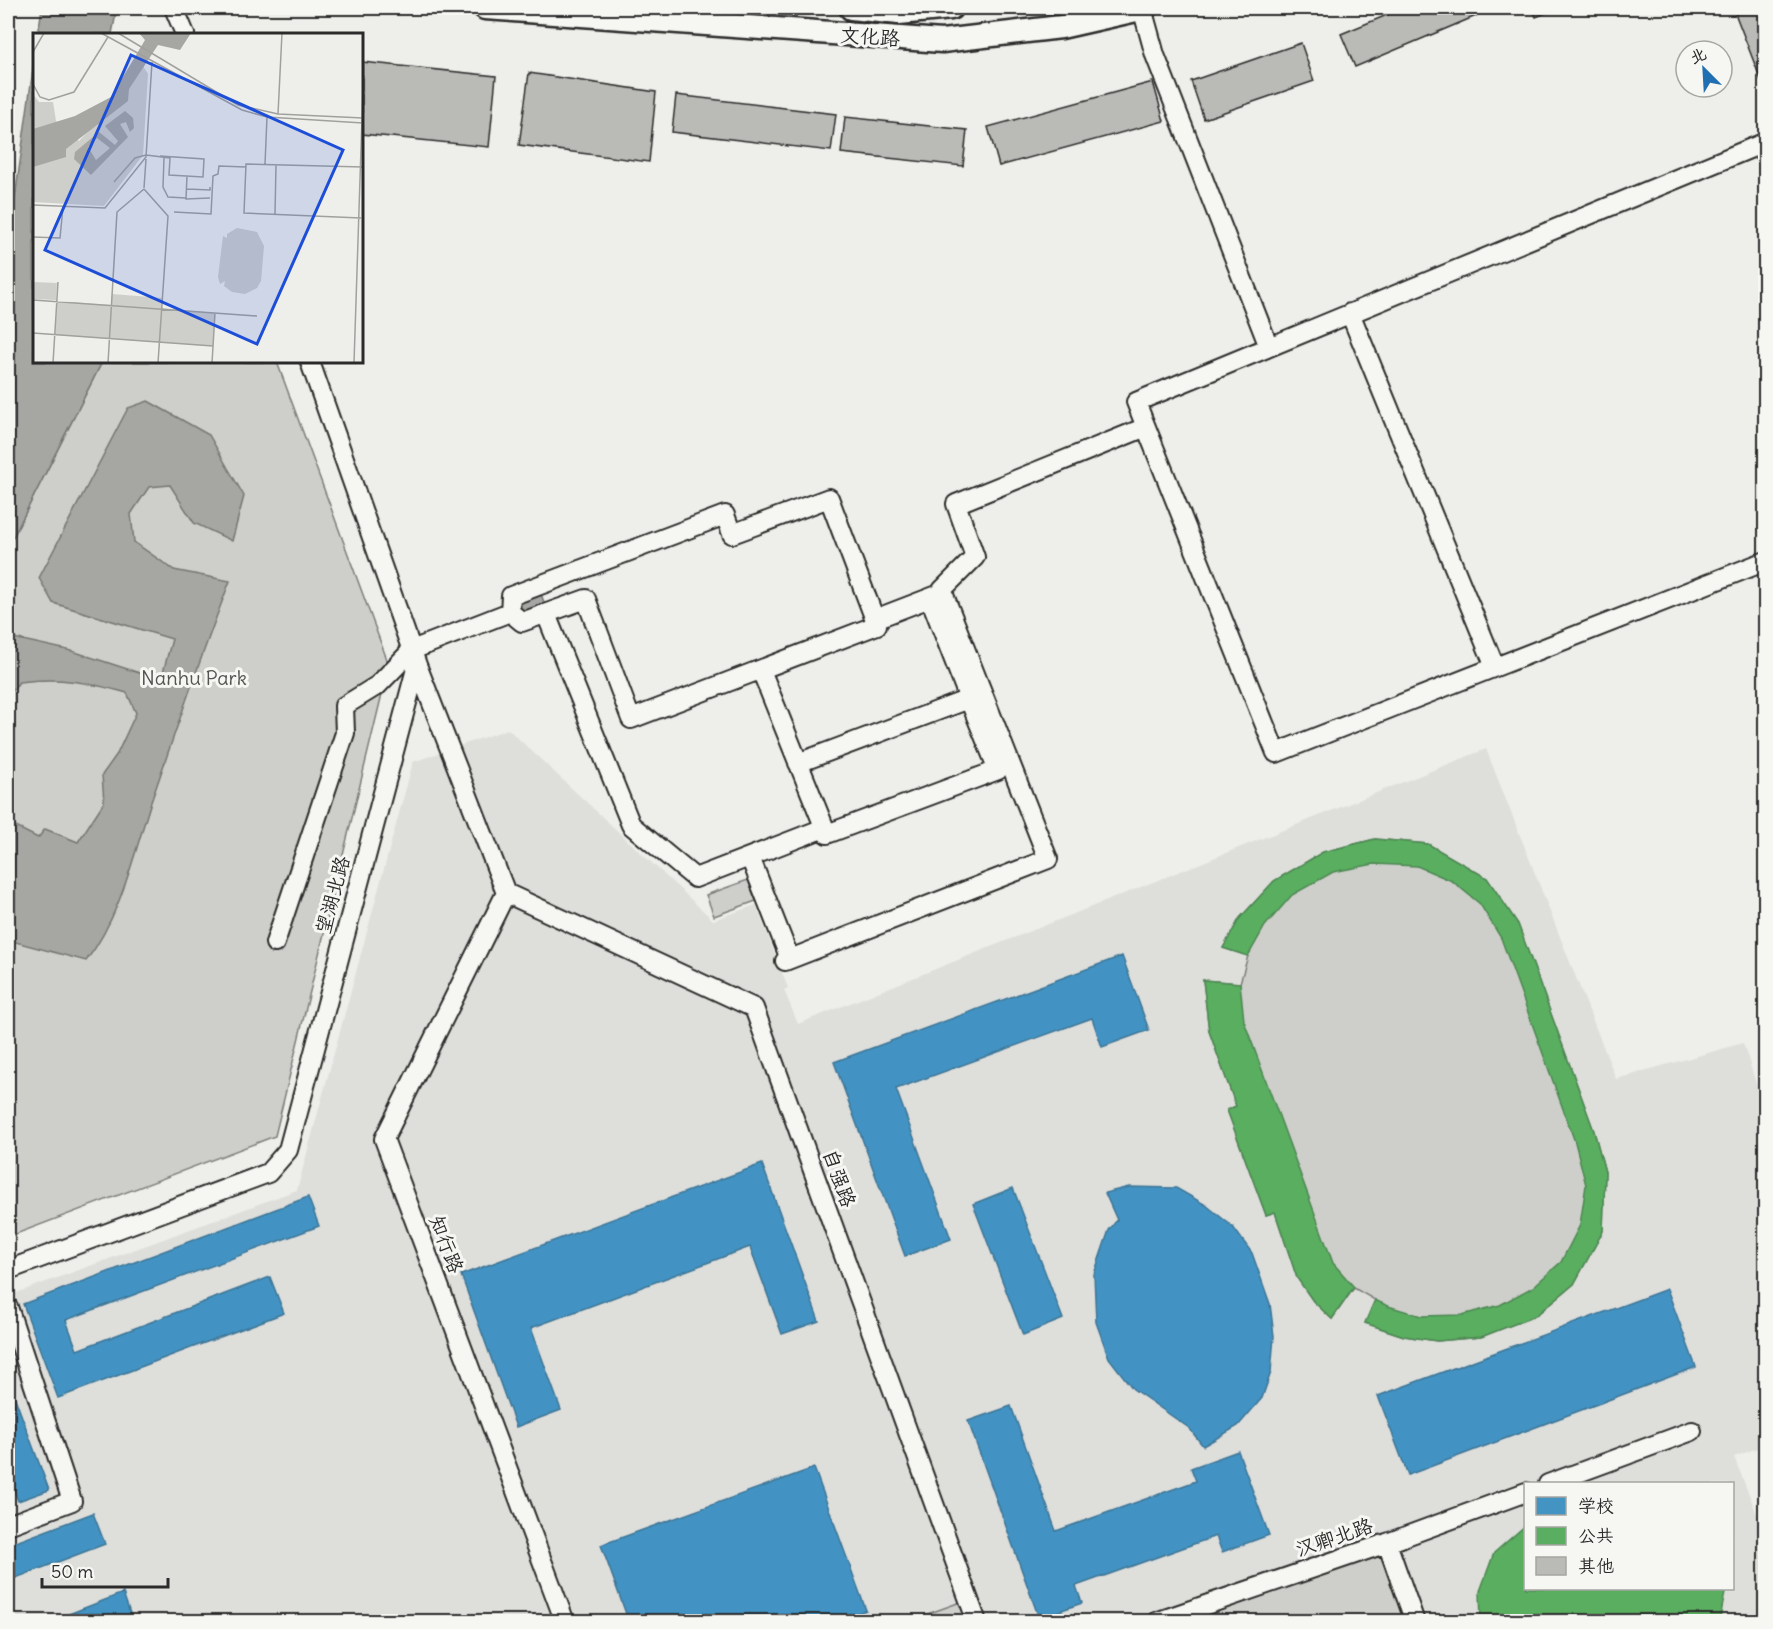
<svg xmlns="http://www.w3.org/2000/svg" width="1773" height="1629" font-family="Delius,'LXGW WenKai TC',sans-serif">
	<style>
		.built { fill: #dededb; fill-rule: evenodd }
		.green { fill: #cececa; stroke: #7c7c7a; stroke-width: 1.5 }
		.water { fill: #a6a6a3; stroke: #757573; stroke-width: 1.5 }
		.schools { fill: #4393c3; stroke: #3c7495; stroke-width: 1.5 }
		.public { fill: #5aae61; stroke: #4c8751; stroke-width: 1.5 }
		.building { fill: #babab7; stroke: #2b2b2b; stroke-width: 1.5 }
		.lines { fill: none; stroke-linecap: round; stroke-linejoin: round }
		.minor-casing { stroke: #2b2b2b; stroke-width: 22 }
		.major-casing { stroke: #2b2b2b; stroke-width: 27 }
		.minor { stroke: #f6f6f2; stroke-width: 18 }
		.major { stroke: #f6f6f2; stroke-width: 22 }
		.labels { text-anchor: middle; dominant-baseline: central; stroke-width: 6; stroke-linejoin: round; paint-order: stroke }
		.street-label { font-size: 20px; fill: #2b2b2b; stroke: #f6f6f2 }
		.park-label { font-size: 20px; fill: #545453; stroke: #f6f6f2 }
		.inset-road { fill: none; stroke: #a0a09e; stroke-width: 1.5 }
		.view { fill: #1d4ed8; fill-opacity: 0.15; stroke: #1d4ed8; stroke-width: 3 }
		.inset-edge { fill: none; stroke: #2b2b2b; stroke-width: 3 }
	</style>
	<rect width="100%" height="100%" fill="#eeeeea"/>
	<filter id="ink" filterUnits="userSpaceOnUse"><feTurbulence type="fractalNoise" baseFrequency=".0167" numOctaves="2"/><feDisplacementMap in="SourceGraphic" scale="12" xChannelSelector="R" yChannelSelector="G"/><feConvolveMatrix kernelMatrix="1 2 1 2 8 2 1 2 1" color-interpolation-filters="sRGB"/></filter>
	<g filter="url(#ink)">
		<path class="built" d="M508,729L713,920L756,905L788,988L784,990L798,1024L1486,749L1616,1079L1743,1043L1765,1111V1445L1734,1457L1765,1534V1621L8,1622V1296L297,1190L413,762ZM1526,1484H1732V1588H1526Z"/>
		<path class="green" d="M102,362H277L389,665L275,1136L8,1237V547Z
			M1375,839L1428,844L1487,878L1518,924L1594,1131L1605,1172L1603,1231L1574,1284L1535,1316L1481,1337L1437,1341L1404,1336L1365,1323L1375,1300L1354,1288L1332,1319L1313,1301L1297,1278L1275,1212L1266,1215L1227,1110L1236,1106L1209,1031L1203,980L1240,983L1248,956L1223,948L1240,918L1274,881L1323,852Z
			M748,880L756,901L714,916L706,895Z
			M1387,1543L1415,1622H1157Z
			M969,1599L977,1622H905Z"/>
		<path class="water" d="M42,8H117L112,34H38Z
			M34,62V362H102L8,547V248Z
			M148,401L209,435L244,496L232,541L194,523L170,485L149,487L131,514L134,542L174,570L230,581C201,655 176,730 150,805C133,858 120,917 86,961L8,940V823L38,838L45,829L78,842L104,802L102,775L117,754L136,713L127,693C87,682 61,677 19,682L8,697V648L14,638L72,651L161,680L172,639L53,603L39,578L128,408Z
			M540,591L545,605L520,614L517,596Z"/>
		<path class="schools" d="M1122,956L1149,1030L1102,1047L1092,1018L896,1089L951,1239L905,1256L834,1062Z
			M762,1164L819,1321L782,1334L750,1247L531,1328L561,1410L516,1427L461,1275Z
			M1129,1187L1176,1188L1206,1205L1233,1227L1252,1253L1270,1304L1274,1336L1271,1372L1262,1398L1238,1426L1203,1446L1189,1428L1133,1389L1109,1358L1096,1322L1094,1274L1109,1230L1117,1220L1105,1193Z
			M1013,1188L1063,1319L1023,1335L973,1204Z
			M308,1197L319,1226L66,1320L77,1350L270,1277L284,1313L58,1398L23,1304Z
			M1667,1289L1696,1367L1408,1475L1378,1396Z
			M8,1379L49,1490L18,1501L8,1473Z
			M1011,1406L1056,1531L1196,1481L1191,1468L1238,1451L1269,1535L1222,1552L1216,1536L1076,1586L1082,1603L1039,1618L968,1421Z
			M814,1468L866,1610L834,1622H629L601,1545Z
			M93,1513L105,1544L8,1581V1545Z
			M123,1593L133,1622H48Z"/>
		<path class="public" d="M1375,839L1428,844L1487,878L1518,924L1594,1131L1605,1172L1603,1231L1574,1284L1535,1316L1481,1337L1437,1341L1404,1336L1365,1323L1375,1300L1388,1306L1421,1316L1462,1315L1500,1305L1533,1287L1561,1262L1580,1225L1586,1185L1575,1142L1501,938L1480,904L1452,881L1417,866L1374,864L1333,872L1292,895L1265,926L1248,956L1223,948L1240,918L1274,881L1323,852Z
			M1203,980L1240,983L1244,1021L1333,1263L1354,1287L1332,1319L1313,1301L1297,1278L1275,1212L1266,1215L1227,1110L1236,1106L1209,1031Z
			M1526,1525V1588H1726L1720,1618L1718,1622H1481L1480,1591L1494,1553Z"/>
		<path class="building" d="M1404,8H1473L1476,16L1355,67L1341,34Z
			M1532,8H1558L1536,17Z
			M1733,8H1766V93Z
			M1301,43L1314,81L1204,119L1191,81Z
			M362,62L496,76L489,147L362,134Z
			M529,73L656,92L649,162L519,145Z
			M1153,82L1164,121L999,166L988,127Z
			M676,95L836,114L831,151L672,132Z
			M845,117L967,130L963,166L841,153Z"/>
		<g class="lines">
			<defs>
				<path id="minor" d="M174,8L185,34
					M1142,8L1155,55L1269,347
					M1766,142L1136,402L1276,753L1766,561
					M1350,313L1495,667
					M546,614L631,825L695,878L824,828
					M875,619L940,594
					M417,665L506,893
					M761,670L827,834L998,770L969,699
					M798,763L969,699L930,598
					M750,857L790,959
					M506,893L754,1008L977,1622
					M506,893L384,1139L565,1622
					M275,943L345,733L344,706L378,685L412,650L510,612L522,622L586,599L631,719L877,625L829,498L732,534L725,515L511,596L510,612
					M785,961L1048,859L942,590L975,557L956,504L1146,427
					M8,1270L268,1173L288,1150L417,665L310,362
					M8,1307L72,1501L8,1525
					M1548,1484L1692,1431
					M1387,1543L1415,1622
					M1156,1622L1387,1543L1526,1492"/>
				<path id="major" d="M485,8L942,41L1061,27L1145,8
					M851,8L899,13L951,8"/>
			</defs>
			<use href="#minor" class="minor-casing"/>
			<use href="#major" class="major-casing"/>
			<use href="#minor" class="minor"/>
			<use href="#major" class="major"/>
		</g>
	</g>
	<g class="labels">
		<g class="street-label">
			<text transform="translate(870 36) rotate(4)">文化路</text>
			<text transform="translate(332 895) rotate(-75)">望湖北路</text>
			<text transform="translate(840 1178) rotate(70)">自强路</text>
			<text transform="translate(447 1244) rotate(69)">知行路</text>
			<text transform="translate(1334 1537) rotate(-19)">汉卿北路</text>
		</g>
		<g class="park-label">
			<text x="194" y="677">Nanhu Park</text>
		</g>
	</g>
	<g transform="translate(33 33)">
		<rect width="330" height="330" fill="#eeeeea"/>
		<path d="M110,33L115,41L110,122L71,173L0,169V61L6,69H20L23,88L46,108L95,56ZM204,195L224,199L231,213L228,248L224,255L212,261L199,259L191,253L192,248L187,251L185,244L190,203L194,205V201ZM0,249L24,250L23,267L0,266ZM79,261L129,265V275L182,280L180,313L22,302L24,268L78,272Z" fill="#cececa"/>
		<path d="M106,0H158L147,17L125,12L96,56L95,68L33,116V124L0,134V96L42,83L78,64L112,7ZM92,78L100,85L101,95L97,99L93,89L87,91L95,104L58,142L41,126L42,119L66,99L82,112L85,108L72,93ZM64,105L77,115L63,127L55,114Z" fill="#a6a6a3" fill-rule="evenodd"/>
		<path class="inset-road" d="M68,0L209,77L234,84L330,90M85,0L205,72L245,81L330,85M0,19L11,0M0,51L7,64L16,67L41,59L75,4M245,81L249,0M131,125L130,154L135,164L153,165M232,131L234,84M154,143L153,166L177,165M81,149L102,125L113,122L137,125L136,142L170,144L171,126L127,123M111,155L113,126M111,156L135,183L125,330M154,156L177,157V154M0,172L72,175L113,124L119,29M141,179L178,181L180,143L185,141L186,133L213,134M242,181L243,132M328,185L211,180L213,131L330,134M0,204L27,205L30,174M0,267L224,283M0,300L180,313M20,330L25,249M75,330L84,179L111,156M179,330L182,280M321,330L330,54"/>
		<path class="view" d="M98,22L310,117L224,311L12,217Z"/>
		<rect width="330" height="330" class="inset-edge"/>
	</g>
	<rect width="1773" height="1629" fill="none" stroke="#f6f6f2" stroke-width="30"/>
	<rect x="15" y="15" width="1743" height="1599" fill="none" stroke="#2b2b2b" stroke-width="2" filter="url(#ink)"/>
	<rect x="1524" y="1482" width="210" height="108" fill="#f6f6f2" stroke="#a5a5a2" stroke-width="1.5"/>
	<rect x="1536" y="1497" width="30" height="18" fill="#4393c3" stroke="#a5a5a2" stroke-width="1.5"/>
	<text x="1578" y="1512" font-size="18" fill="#2b2b2b">学校</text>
	<rect x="1536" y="1527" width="30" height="18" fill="#5aae61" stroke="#a5a5a2" stroke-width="1.5"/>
	<text x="1578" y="1542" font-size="18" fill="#2b2b2b">公共</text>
	<rect x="1536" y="1557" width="30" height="18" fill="#babab7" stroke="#a5a5a2" stroke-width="1.5"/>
	<text x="1578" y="1572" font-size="18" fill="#2b2b2b">其他</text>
	<g transform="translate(1704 69) rotate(336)"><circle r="28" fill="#f6f6f2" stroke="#a5a5a2" stroke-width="1.5"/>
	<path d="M0-4.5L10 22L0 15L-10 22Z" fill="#1f6fb2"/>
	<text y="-9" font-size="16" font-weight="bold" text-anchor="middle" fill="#2b2b2b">北</text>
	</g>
	<path d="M42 1578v9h126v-9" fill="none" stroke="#2b2b2b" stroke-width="3"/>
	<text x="51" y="1578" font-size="18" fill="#2b2b2b" stroke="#f6f6f2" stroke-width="4.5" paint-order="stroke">50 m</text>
</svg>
